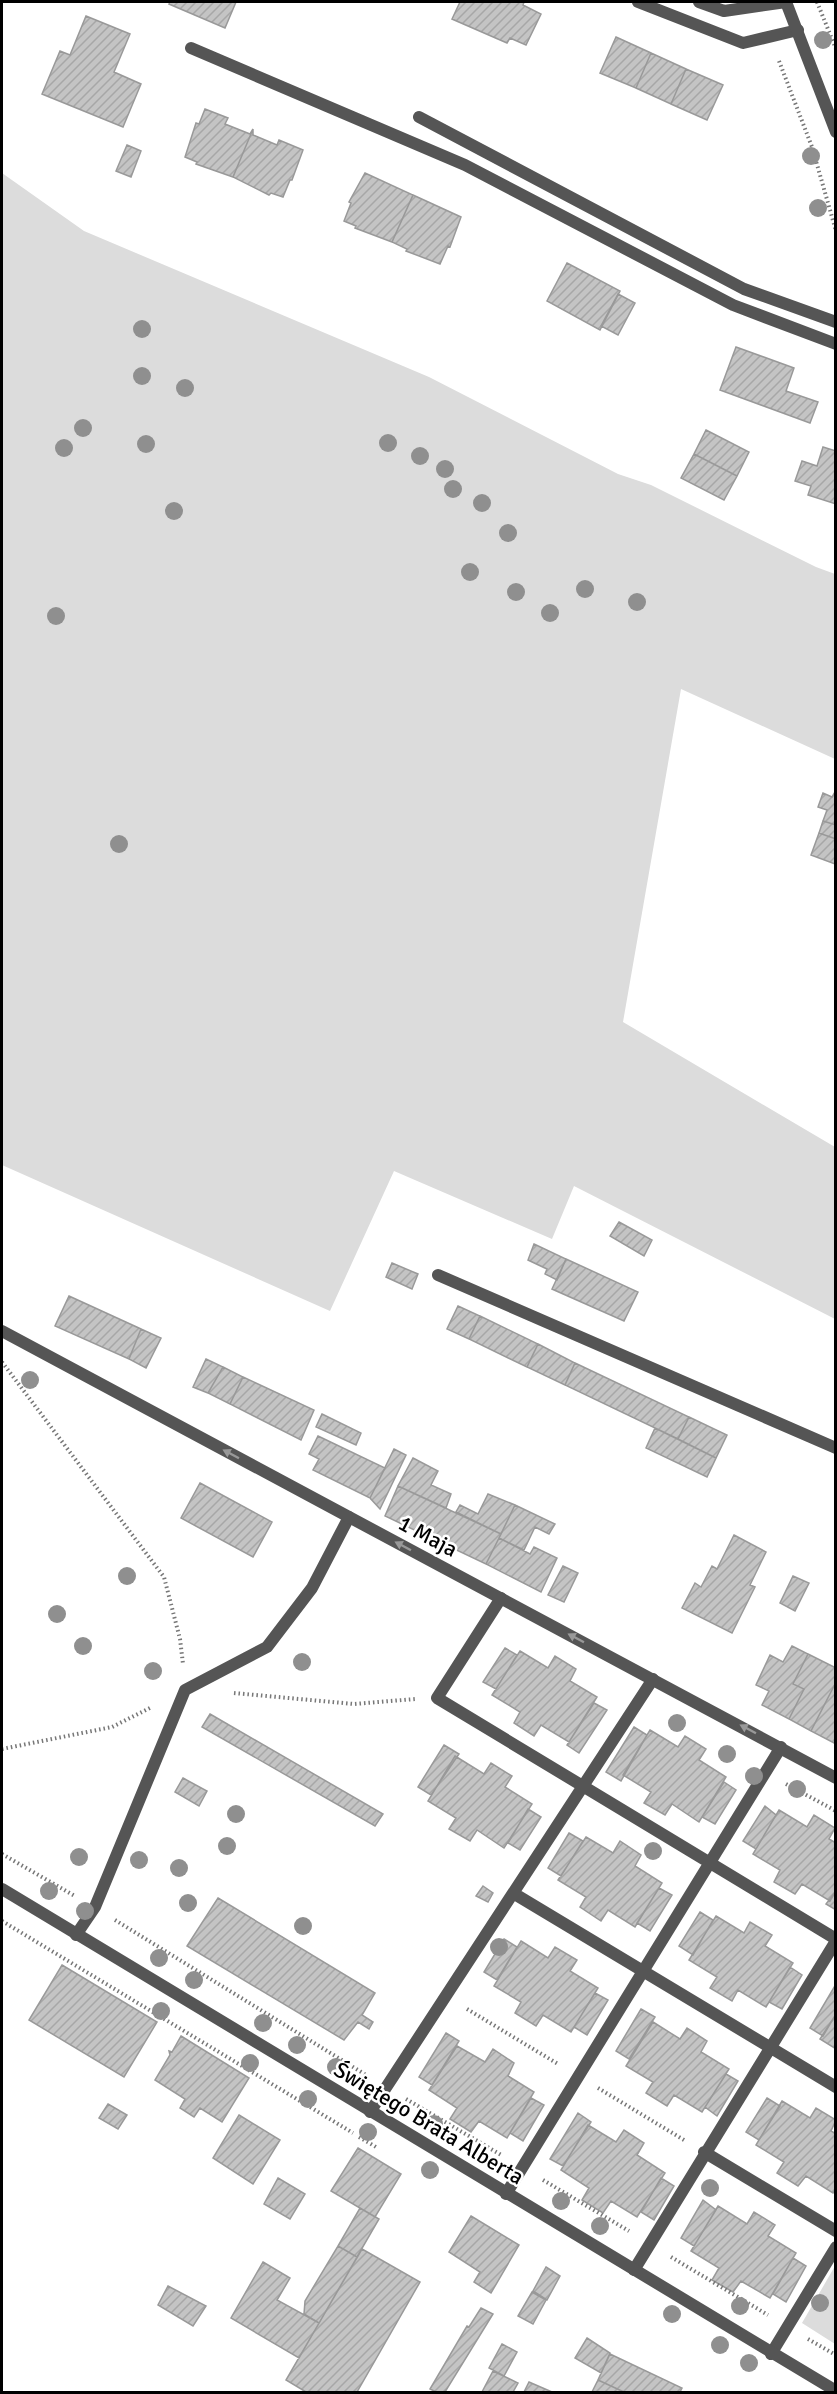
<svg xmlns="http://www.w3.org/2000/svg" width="837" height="2394" font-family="Signika,sans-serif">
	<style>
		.grass { fill: #dcdcdc }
		.building { fill: url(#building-hatch); stroke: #999; stroke-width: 1.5 }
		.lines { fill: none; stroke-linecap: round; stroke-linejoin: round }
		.path { stroke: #777; stroke-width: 4; stroke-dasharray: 1.5 3; stroke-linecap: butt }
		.service { stroke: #555; stroke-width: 12 }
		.minor { stroke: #555; stroke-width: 12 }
		.tree { fill: #8f8f8f }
		.oneway { fill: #999 }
		.labels { text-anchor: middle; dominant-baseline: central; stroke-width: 5; stroke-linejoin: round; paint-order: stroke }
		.street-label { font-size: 22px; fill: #000; stroke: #fff }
	</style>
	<defs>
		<pattern id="building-hatch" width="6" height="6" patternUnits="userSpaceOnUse" patternTransform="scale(1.5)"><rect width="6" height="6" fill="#c4c4c4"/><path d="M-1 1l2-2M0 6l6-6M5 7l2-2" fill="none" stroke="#a7a7a7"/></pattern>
	</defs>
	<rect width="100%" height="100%" fill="#fff"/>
	<path class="grass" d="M2,173L84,231L429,377L618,474L651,485L816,567L835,574V759L681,689L623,1022L835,1147V1319L574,1186L552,1239L394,1171L330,1311L2,1165Z
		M835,2266V2344L802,2323Z"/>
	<path class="building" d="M170,2H236L225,28L169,4Z
		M460,2H524L523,5L541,14L526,45L510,38L507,43L452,19Z
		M86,16L130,34L114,72L141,84L123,127L42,94L60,51L70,55Z
		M616,37L651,53L636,88L600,73Z
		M651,53L686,69L671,104L636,88Z
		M686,69L723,85L707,120L671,104Z
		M205,109L228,118L225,124L250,134L253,129L233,177L196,164L197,162L185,157L196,123L199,124Z
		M253,129V135L277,145L279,140L303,150L292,180H290L283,197L271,193L269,195L233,177Z
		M127,145L141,151L131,177L116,171Z
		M365,173L413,195L392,242L355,228L356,226L344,221L351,203L349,202Z
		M413,195L461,217L450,247L448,246L440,264L406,251L407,249L392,242Z
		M567,263L620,291L600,330L547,301Z
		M618,294L635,303L618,335L601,326Z
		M736,347L794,368L786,391L818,402L810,423L720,390Z
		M706,430L749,452L737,476L694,454Z
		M823,447L836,451V504L808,495L811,486L795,481L802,461L817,466Z
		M694,454L737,476L724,500L681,478Z
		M836,790V825L823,821L827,810L818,807L823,793L832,797Z
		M823,821L836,825V839L819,833Z
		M819,833L836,839L835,864L811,855Z
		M619,1222L652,1240L644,1256L610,1236Z
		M534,1244L566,1259L557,1280L545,1274L547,1269L528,1260Z
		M566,1259L638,1292L624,1321L552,1289Z
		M392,1263L418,1274L412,1289L386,1277Z
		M69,1296L141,1329L129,1359L55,1326Z
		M458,1306L480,1316L469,1339L447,1329Z
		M480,1316L538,1344L527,1367L469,1339Z
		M141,1329L161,1338L146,1368L129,1359Z
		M538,1344L575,1363L565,1385L527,1367Z
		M206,1359L223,1367L208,1393L193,1387Z
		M575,1363L689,1417L678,1439L565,1385Z
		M223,1367L243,1377L230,1404L208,1393Z
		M243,1377L314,1410L301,1440L230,1404Z
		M322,1414L361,1433L356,1445L316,1427Z
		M689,1417L727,1435L716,1458L678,1439Z
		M655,1428L716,1458L707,1477L646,1448Z
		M318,1436L385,1468L370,1498L313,1470L319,1459L309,1454Z
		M394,1449L406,1455L380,1509L370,1498Z
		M413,1458L438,1471L431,1485L451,1494L446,1508L398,1486Z
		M200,1483L272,1522L253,1557L181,1518Z
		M398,1486L501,1534L486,1564L385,1516Z
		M488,1494L515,1505L501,1534L456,1512L460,1505L478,1514Z
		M515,1505L555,1524L549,1534L535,1527L524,1550L499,1538Z
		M734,1535L766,1552L750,1585L755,1587L732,1633L682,1608L695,1583L701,1587L712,1566L717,1569Z
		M499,1538L530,1554L534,1547L557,1558L541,1592L486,1564Z
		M563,1566L578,1573L564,1602L548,1595Z
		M793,1576L809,1583L795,1611L780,1603Z
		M792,1646L808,1654L793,1684L804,1689L789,1719L762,1705L769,1691L756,1685L770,1655L783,1662Z
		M505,1648L517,1655L496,1689L483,1682Z
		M520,1651L548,1668L555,1656L576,1669L570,1681L597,1697L569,1742L541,1725L534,1736L514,1723L520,1712L492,1695Z
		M808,1654L836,1668V1682L811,1731L789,1719L804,1689L793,1684Z
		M836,1682V1744L811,1731Z
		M594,1703L607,1710L579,1753L567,1745Z
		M210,1714L383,1814L375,1826L202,1727Z
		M634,1727L647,1735L621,1781L606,1772Z
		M650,1730L678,1747L685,1736L706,1749L699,1760L726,1777L699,1822L672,1804L665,1815L644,1803L651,1792L623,1775Z
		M444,1745L459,1754L431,1795L418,1787Z
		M455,1756L484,1774L491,1763L512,1776L505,1787L532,1804L504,1848L477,1830L470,1841L449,1829L456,1818L428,1801Z
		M183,1778L207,1791L199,1806L175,1792Z
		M724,1782L736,1790L715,1824L702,1817Z
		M765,1806L776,1815L756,1849L743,1841Z
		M528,1809L541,1817L520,1850L508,1843Z
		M779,1810L807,1827L814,1815L835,1828L829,1839L836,1843V1891L830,1901L802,1884L795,1894L774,1882L780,1870L753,1854Z
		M569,1833L583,1841L561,1876L548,1868Z
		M586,1837L613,1853L620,1841L641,1855L635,1866L662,1883L635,1927L608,1910L601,1921L580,1907L586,1897L558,1880Z
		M483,1886L493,1893L488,1902L476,1896Z
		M659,1888L672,1895L650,1931L637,1923Z
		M836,1891V1910L826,1904Z
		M218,1898L375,1993L362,2015L373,2022L369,2029L358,2022L344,2040L187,1946Z
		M700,1912L713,1920L693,1955L679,1946Z
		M716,1916L744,1933L750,1922L772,1935L765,1946L793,1963L766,2007L738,1990L732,2001L710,1988L717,1977L689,1960Z
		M504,1939L517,1947L497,1980L484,1972Z
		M521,1941L548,1958L555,1947L577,1960L570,1971L598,1988L571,2032L543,2015L536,2026L515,2013L521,2002L494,1986Z
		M62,1965L157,2022L124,2077L29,2020Z
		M790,1967L802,1975L782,2009L769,2002Z
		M836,1984V2014L823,2036L810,2028Z
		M595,1993L608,2000L587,2035L574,2027Z
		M641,2009L655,2017L629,2059L616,2051Z
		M836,2014V2049L820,2039Z
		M653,2022L680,2039L687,2028L707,2041L701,2052L729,2069L702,2112L674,2095L667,2106L646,2093L653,2082L626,2066Z
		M446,2033L459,2041L432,2085L419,2077Z
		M181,2036L249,2078L222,2122L200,2108L194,2117L180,2108L185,2099L155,2080L170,2055L169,2051L172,2052Z
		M457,2046L485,2062L493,2049L514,2063L508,2076L534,2092L507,2138L479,2121L471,2132L450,2119L457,2108L429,2090Z
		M726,2074L738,2081L717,2116L705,2107Z
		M531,2098L544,2105L523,2141L510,2133Z
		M767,2098L780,2106L759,2140L746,2132Z
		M782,2101L810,2118L816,2108L836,2120L831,2131L836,2134V2189L833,2193L806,2176L798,2186L777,2173L784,2162L756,2145Z
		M108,2104L127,2115L118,2129L99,2118Z
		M578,2113L591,2122L563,2166L550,2159Z
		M239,2115L280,2140L253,2184L213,2158Z
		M588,2125L616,2142L624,2130L644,2143L637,2155L665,2173L637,2217L611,2201L603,2213L582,2200L589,2188L561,2170Z
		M358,2148L401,2174L375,2217L331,2191Z
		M278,2178L305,2194L290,2219L264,2204Z
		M661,2178L674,2186L654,2220L641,2212Z
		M703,2200L716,2210L694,2246L681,2238Z
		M718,2206L747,2224L754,2212L775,2225L768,2236L796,2253L770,2298L741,2281L733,2292L712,2280L719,2268L691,2251Z
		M360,2208L379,2219L357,2257L338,2246Z
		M471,2216L519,2245L491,2293L474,2282L480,2272L449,2252Z
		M338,2246L357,2257L319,2323L304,2314L305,2301Z
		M362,2249L420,2282L357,2392H306L286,2380Z
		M793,2258L806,2266L786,2302L773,2294Z
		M263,2262L290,2278L277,2300L319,2323L299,2358L231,2318Z
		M546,2267L560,2276L547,2300L533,2291Z
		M168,2286L206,2306L193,2326L158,2305Z
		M532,2292L546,2300L533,2324L518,2316Z
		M481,2308L493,2314L445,2392H436L430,2389L467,2326L469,2327Z
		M587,2338L610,2353L601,2373L575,2358Z
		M502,2344L517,2352L504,2376L489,2368Z
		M610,2354L682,2388L680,2392H624L598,2380Z
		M493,2371L518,2383L513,2392H482Z
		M598,2380L624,2392H592Z
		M529,2382L552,2392H524Z"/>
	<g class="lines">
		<path class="path" d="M817,2L836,49
			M779,61L812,147L836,231
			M2,1362L164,1577L180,1639L183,1664
			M234,1693L354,1704L415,1699
			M2,1749L112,1727L150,1708
			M786,1784L836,1811
			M2,1854L75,1896
			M115,1920L366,2075
			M2,1921L353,2133
			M467,2009L558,2064
			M598,2088L684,2140
			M406,2099L503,2156
			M359,2137L376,2147
			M543,2180L629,2231
			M671,2257L768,2315
			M808,2339L836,2355"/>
		<path class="service" d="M638,2L743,43L798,30
			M699,2L724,11L786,2
			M191,48L465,165L733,305L836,344
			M419,117L744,289L836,322
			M438,1275L836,1448
			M501,1598L437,1698L836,1939
			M513,1893L836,2087
			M76,1935L95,1907L185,1690L267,1647L312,1588L349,1517
			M370,2112L653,1679
			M704,2152L836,2231
			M506,2194L781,1747
			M634,2270L836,1941
			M771,2354L836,2247"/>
		<path class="minor" d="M786,2L836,132
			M2,1331L836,1778
			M2,1889L836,2391"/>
	</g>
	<g class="tree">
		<circle cx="823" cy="40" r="9"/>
		<circle cx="811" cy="156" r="9"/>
		<circle cx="818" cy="208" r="9"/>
		<circle cx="142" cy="329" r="9"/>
		<circle cx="142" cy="376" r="9"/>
		<circle cx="185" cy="388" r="9"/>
		<circle cx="83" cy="428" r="9"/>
		<circle cx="388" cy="443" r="9"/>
		<circle cx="146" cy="444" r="9"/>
		<circle cx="64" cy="448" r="9"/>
		<circle cx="420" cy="456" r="9"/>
		<circle cx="445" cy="469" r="9"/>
		<circle cx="453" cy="489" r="9"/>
		<circle cx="482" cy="503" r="9"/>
		<circle cx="174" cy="511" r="9"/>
		<circle cx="508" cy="533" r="9"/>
		<circle cx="470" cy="572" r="9"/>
		<circle cx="585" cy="589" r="9"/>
		<circle cx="516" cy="592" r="9"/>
		<circle cx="637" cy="602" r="9"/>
		<circle cx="550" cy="613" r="9"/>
		<circle cx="56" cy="616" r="9"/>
		<circle cx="119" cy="844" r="9"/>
		<circle cx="30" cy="1380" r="9"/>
		<circle cx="127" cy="1576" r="9"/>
		<circle cx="57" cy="1614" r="9"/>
		<circle cx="83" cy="1646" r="9"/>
		<circle cx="302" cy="1662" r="9"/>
		<circle cx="153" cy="1671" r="9"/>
		<circle cx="677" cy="1723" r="9"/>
		<circle cx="727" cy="1754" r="9"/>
		<circle cx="754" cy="1776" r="9"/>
		<circle cx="797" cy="1789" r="9"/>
		<circle cx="236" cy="1814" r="9"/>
		<circle cx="227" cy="1846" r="9"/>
		<circle cx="653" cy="1851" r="9"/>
		<circle cx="79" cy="1857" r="9"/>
		<circle cx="139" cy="1860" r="9"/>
		<circle cx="179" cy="1868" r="9"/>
		<circle cx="49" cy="1891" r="9"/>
		<circle cx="188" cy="1903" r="9"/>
		<circle cx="85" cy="1911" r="9"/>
		<circle cx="303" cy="1926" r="9"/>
		<circle cx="499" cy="1947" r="9"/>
		<circle cx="159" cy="1958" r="9"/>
		<circle cx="194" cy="1980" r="9"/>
		<circle cx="161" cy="2011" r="9"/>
		<circle cx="263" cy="2023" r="9"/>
		<circle cx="297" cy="2045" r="9"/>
		<circle cx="250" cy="2063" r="9"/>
		<circle cx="336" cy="2067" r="9"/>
		<circle cx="308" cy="2099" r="9"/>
		<circle cx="434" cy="2124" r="9"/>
		<circle cx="368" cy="2132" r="9"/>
		<circle cx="430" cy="2170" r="9"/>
		<circle cx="710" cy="2188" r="9"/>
		<circle cx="561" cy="2201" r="9"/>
		<circle cx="600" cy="2226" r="9"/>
		<circle cx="820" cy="2303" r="9"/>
		<circle cx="740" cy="2306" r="9"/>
		<circle cx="672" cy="2314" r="9"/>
		<circle cx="720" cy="2345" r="9"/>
		<circle cx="749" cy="2363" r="9"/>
	</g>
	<defs><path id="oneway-solid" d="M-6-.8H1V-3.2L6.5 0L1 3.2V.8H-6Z" transform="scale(1.5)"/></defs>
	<g class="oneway">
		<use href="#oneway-solid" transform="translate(231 1454) rotate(-152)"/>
		<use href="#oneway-solid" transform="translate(403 1546) rotate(-152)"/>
		<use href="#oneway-solid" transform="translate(576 1638) rotate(-152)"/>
		<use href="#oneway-solid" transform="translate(748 1729) rotate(-152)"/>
	</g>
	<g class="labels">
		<g class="street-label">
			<text transform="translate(428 1536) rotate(28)">1 Maja</text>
			<text transform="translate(429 2123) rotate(31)">Świętego Brata Alberta</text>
		</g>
	</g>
	<rect width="837" height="2394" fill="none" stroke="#000000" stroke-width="6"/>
</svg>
